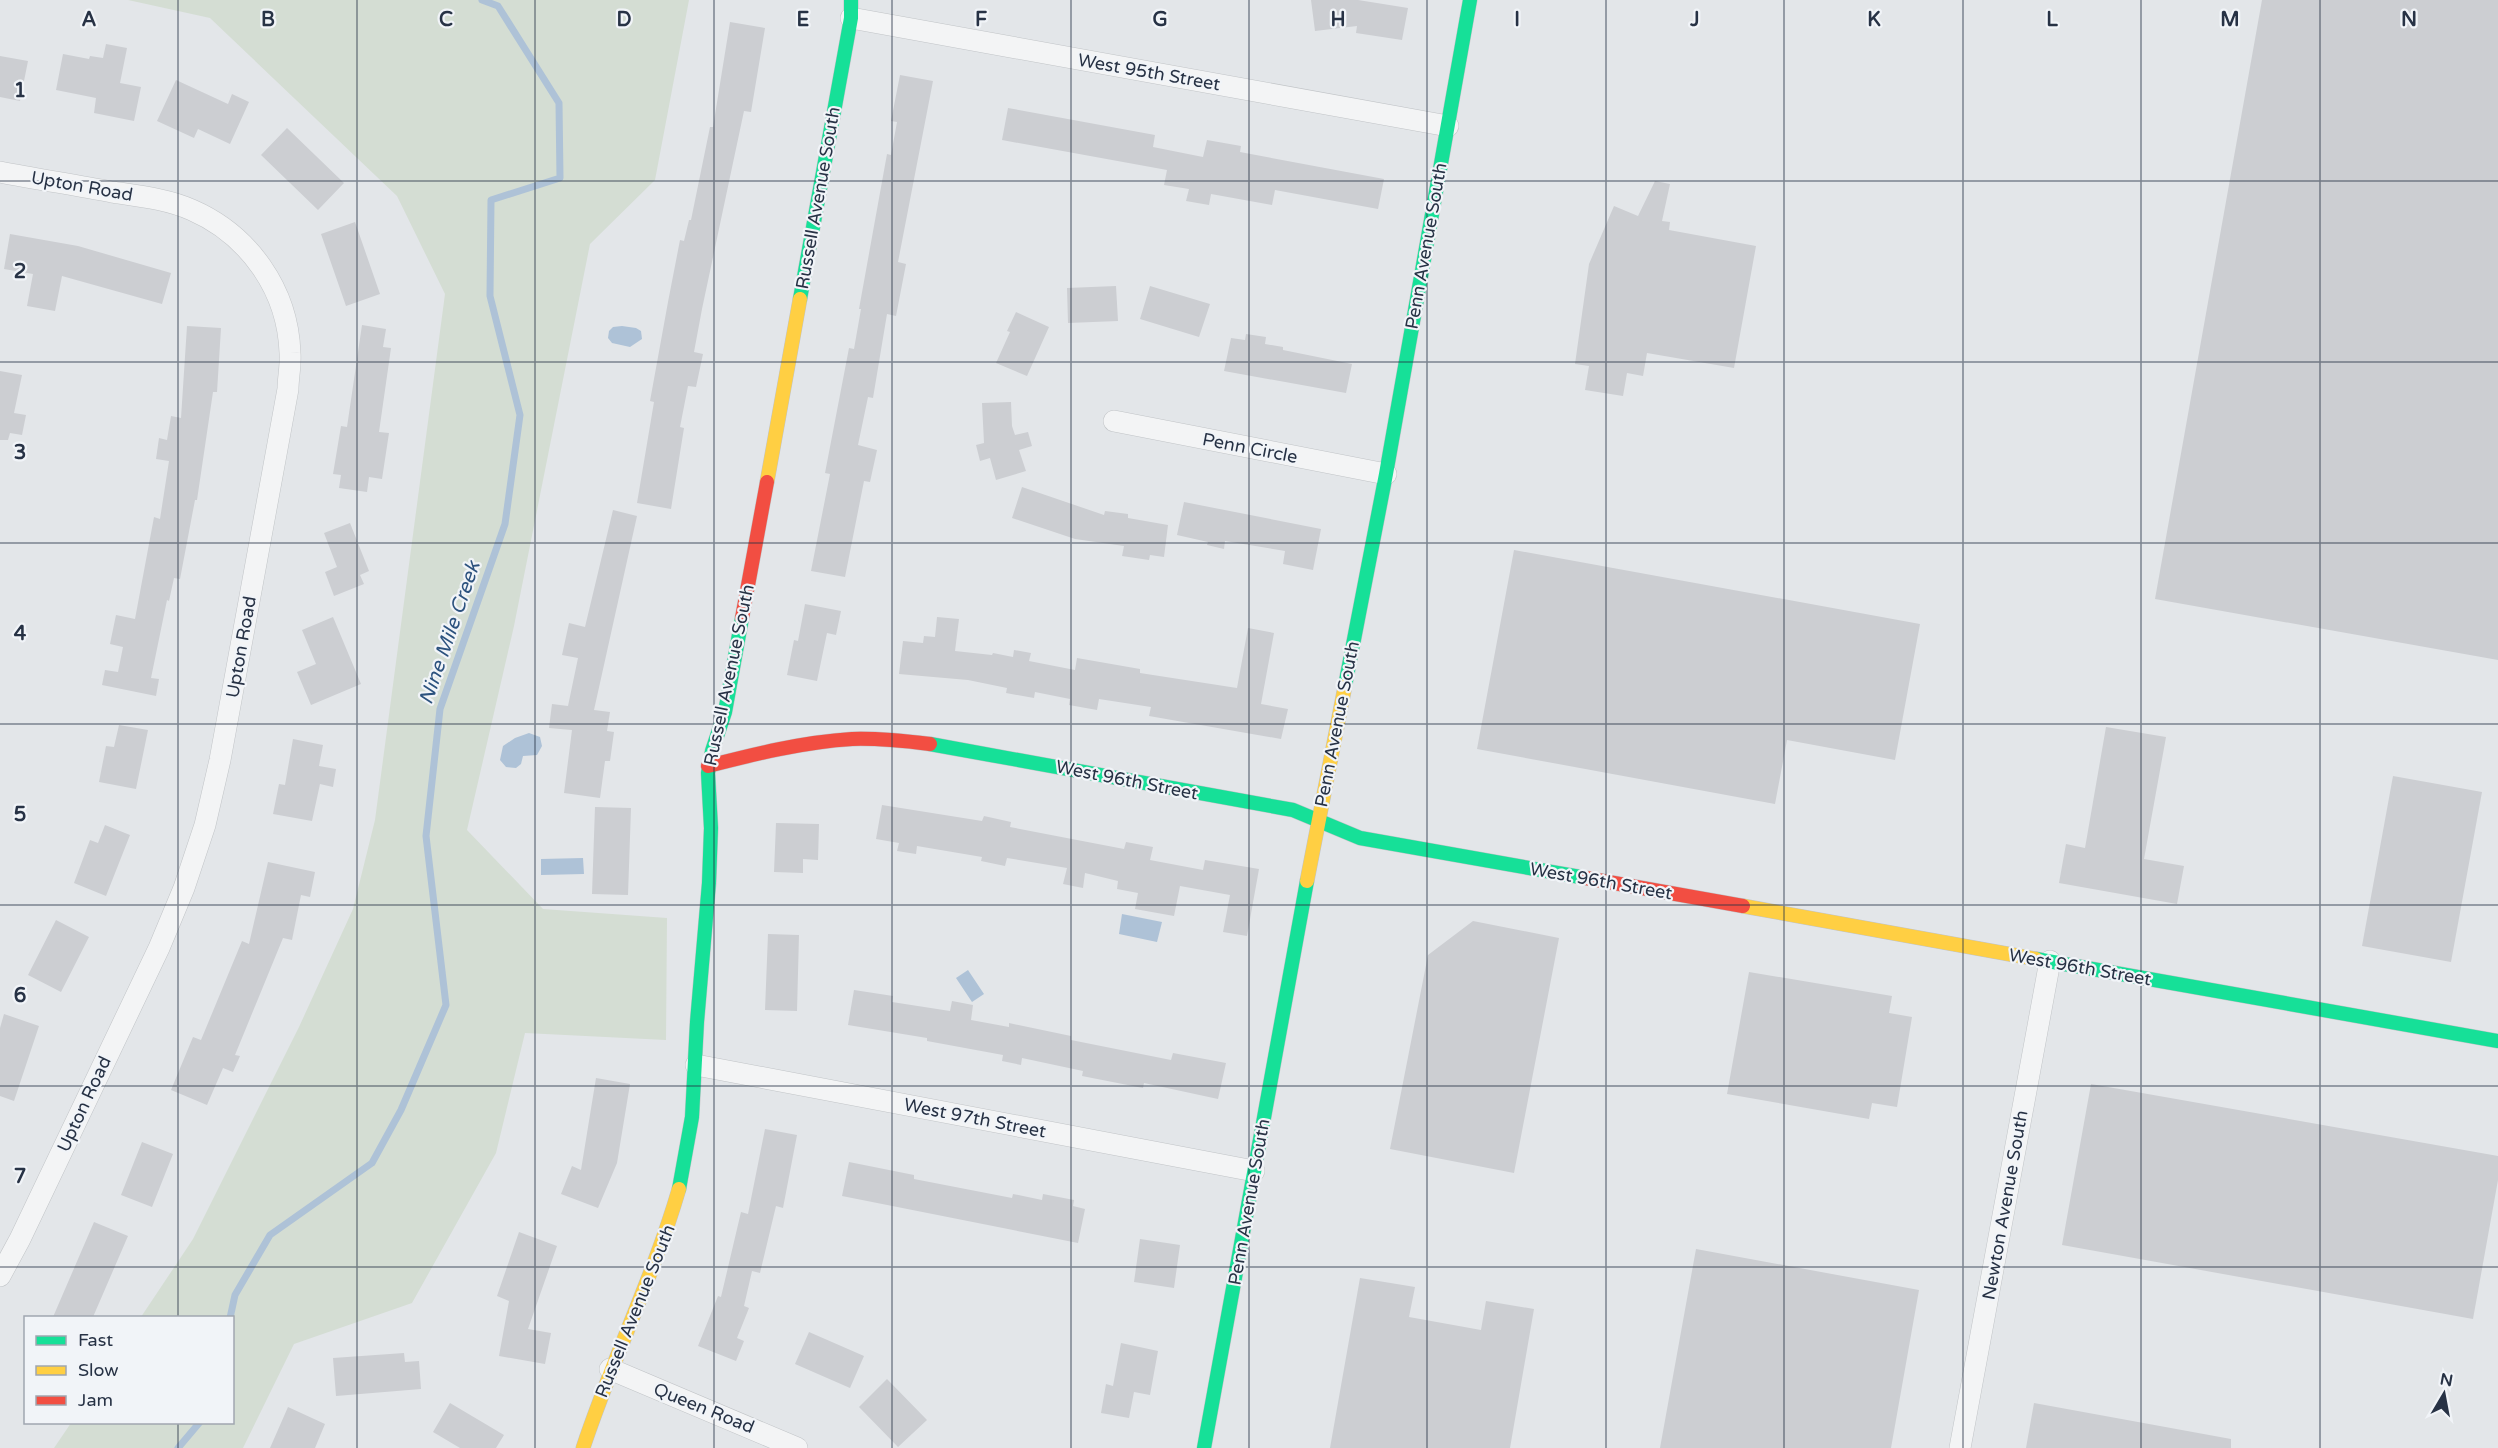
<svg xmlns="http://www.w3.org/2000/svg" width="2498" height="1448" font-family="'Varela Round',sans-serif">
	<style>
		.green { fill: #d4ddd3 }
		.water { fill: #aec2d7 }
		.lines { fill: none; stroke-linecap: round; stroke-linejoin: round }
		.stream { stroke: #aec2d7; stroke-width: 7 }
		.building { fill: #ccced2 }
		.street-casing { stroke: #c1c4c7; stroke-width: 22 }
		.fast-casing { stroke: #c1c4c7; stroke-width: 15 }
		.slow-casing { stroke: #c1c4c7; stroke-width: 15 }
		.jam-casing { stroke: #c1c4c7; stroke-width: 15 }
		.street { stroke: #f3f4f5; stroke-width: 21 }
		.fast { stroke: #16e098; stroke-width: 14 }
		.slow { stroke: #ffcf43; stroke-width: 14 }
		.jam { stroke: #f24e42; stroke-width: 14 }
		.grid { fill: none; stroke: #273245; stroke-width: 1.5; stroke-opacity: 0.55 }
		.labels { text-anchor: middle; dominant-baseline: central; stroke-width: 4.5; stroke-linejoin: round; paint-order: stroke }
		.street-label { font-size: 18px; fill: #273245; stroke: #f1f4f8 }
		.water-label { font-size: 20px; font-style: italic; fill: #2c527e; stroke: #f1f4f8 }
		.grid-label { font-size: 20px; text-anchor: middle; font-weight: bold; fill: #273245; stroke: #f1f4f8; stroke-width: 4.5; stroke-linejoin: round; paint-order: stroke }
	</style>
	<rect width="100%" height="100%" fill="#e3e6e9"/>
	<path class="green" d="M128,0H689L655,180L590,244L514,626L467,830L543,909L667,918L666,1040L525,1033L496,1153L412,1303L294,1344L243,1448H54L71,1423L232,1422V1318L141,1317L193,1239L299,1027L353,909L375,820L445,294L397,196L210,18Z"/>
	<path class="water" d="M622,326L636,328L641,331L642,339L630,347L612,343L608,338L609,331L613,327Z
		M529,733L540,737L542,746L537,755L523,756L521,764L516,768L506,767L500,760L503,746L515,738Z
		M583,858L584,874L541,875V859Z
		M1122,914L1162,922L1157,942L1119,934Z
		M968,970L984,994L972,1002L956,978Z"/>
	<g class="lines">
		<path class="stream" d="M230,1318L235,1295L270,1235L372,1163L401,1110L446,1005L426,836L440,709L505,524L520,415L490,296L491,200L560,178L559,103L498,6L482,0
			M178,1448L200,1422"/>
	</g>
	<path class="building" d="M1311,0H1358L1408,8L1402,40L1356,33L1357,26L1315,31Z
		M2262,0H2498V660L2155,599Z
		M730,22L765,28L751,112L744,111L702,309L694,352L703,354L696,387L688,386L680,427L684,428L671,509L637,503L654,402L650,401L668,302L680,240L684,241L689,220H691L710,127H713Z
		M106,44L127,48L120,83L141,87L134,121L94,113L96,98L56,90L63,54L89,59L90,56L103,58Z
		M0,56L28,61L20,101L0,97Z
		M900,75L933,81L898,262L906,264L896,316L887,314L873,398L868,397L858,445L877,450L870,482L864,481L845,577L811,571L830,474L825,473L849,348L854,349L861,309H859L887,154L891,155L897,122L891,121Z
		M176,80L228,104L232,94L249,102L230,144L198,129L194,138L157,121Z
		M1008,108L1155,135L1153,147L1203,157L1207,140L1241,146L1240,152L1384,179L1378,209L1275,190L1272,205L1211,194L1209,205L1186,201L1189,189L1164,185L1167,170L1002,140Z
		M287,128L344,183L318,210L261,155Z
		M1655,181L1670,184L1662,221L1670,222L1669,230L1756,246L1734,368L1647,353L1643,376L1627,373L1623,396L1585,390L1589,366L1575,364L1589,264L1614,206L1638,216Z
		M355,222L380,294L346,306L321,234Z
		M10,234L78,246L171,273L162,304L62,276L55,311L27,306L33,274L4,269Z
		M1116,286L1118,321L1068,323L1067,288Z
		M1150,286L1210,304L1199,337L1140,319Z
		M1016,312L1049,327L1027,376L996,363L1010,332L1007,331Z
		M362,325L386,329L383,347L391,348L379,432L389,433L382,479L369,477L367,492L339,488L341,475L333,474L341,426L347,427Z
		M187,326L221,328L217,392H213L197,500H195L180,579L174,578L169,601L167,600L151,678L159,679L156,696L102,685L105,670L118,672L123,647L110,644L116,615L135,619L154,517L160,519L169,461L156,459L159,438L167,440L171,416L181,418Z
		M1246,334L1266,337L1265,344L1283,347V350L1352,364L1346,393L1224,371L1231,338L1245,340Z
		M0,371L22,375L14,413L26,415L22,435L10,433L8,440H0Z
		M1011,402L1012,426L1015,435L1028,432L1032,446L1019,450L1026,471L996,480L990,458L980,461L976,445L984,443L982,403Z
		M1022,487L1104,515L1105,511L1128,514V518L1168,525L1164,557L1150,555L1149,560L1122,556L1124,546L1075,539L1012,518Z
		M1184,502L1321,529L1313,570L1283,564L1285,551L1225,541L1224,549L1207,545L1208,542L1177,535Z
		M613,510L637,516L594,710L610,712L607,731L614,732L610,761H605L600,798L564,793L572,730L549,728L552,704L568,706L578,658L562,655L569,623L585,627Z
		M350,523L369,571L360,575L364,584L334,596L325,572L337,567L324,533Z
		M1514,550L1920,624L1895,760L1787,740L1775,804L1477,749Z
		M805,604L841,611L836,635L827,633L817,681L787,675L794,640L798,641Z
		M333,617L361,684L311,705L297,672L316,664L302,630Z
		M937,617L959,619L955,651L992,655L993,653L1013,657L1014,650L1031,653L1029,661L1075,670L1077,658L1140,669V673L1237,688L1248,628L1274,633L1261,704L1288,709L1281,739L1149,716L1151,707L1099,699L1097,710L1069,705L1070,699L1035,692L1034,698L1006,693L1007,688L968,680L899,674L903,641L923,643L924,636L935,637Z
		M119,725L148,730L136,789L99,782L106,746L114,747Z
		M2106,727L2166,737L2144,859L2184,866L2177,904L2059,883L2066,844L2085,848Z
		M293,739L323,745L319,766L336,769L333,787L320,784L312,821L273,814L279,784L285,785Z
		M2393,776L2482,792L2451,962L2362,946Z
		M882,805L982,821L984,816L1011,822L1010,827L1124,849L1126,842L1153,847L1150,860L1203,870L1205,860L1259,869L1247,936L1223,932L1230,895L1180,886L1174,916L1135,909L1138,893L1117,889L1118,881L1085,873L1083,888L1063,884L1067,868L1007,858L1005,866L981,861L982,857L917,846L916,854L897,851L899,843L876,839Z
		M595,807L631,808L628,895L592,894Z
		M776,823L819,824L818,860L803,859V873L774,872Z
		M105,825L130,835L106,896L74,883L90,840L98,843Z
		M268,862L315,872L310,897L301,895L292,940L283,938L235,1055L240,1056L233,1072L223,1068L207,1105L171,1090L193,1037L201,1040L242,941L249,944Z
		M56,920L89,937L61,992L28,975Z
		M1473,921L1559,938L1514,1173L1390,1149L1428,955Z
		M768,934L799,935L797,1011L765,1010Z
		M1749,972L1892,996L1889,1013L1912,1017L1897,1107L1872,1103L1869,1119L1727,1094Z
		M854,990L893,996L892,1002L950,1011L952,1001L973,1005L971,1020L1009,1027V1023L1071,1036V1040L1171,1060L1173,1053L1226,1063L1218,1099L1144,1083L1143,1088L1082,1076L1083,1071L1022,1058L1021,1065L1002,1061L1003,1055L927,1041V1038L848,1025Z
		M4,1014L39,1026L14,1101L0,1096V1028Z
		M596,1078L630,1084L617,1163L598,1208L561,1194L572,1166L581,1170Z
		M2091,1084L2498,1156V1180L2473,1319L2062,1245Z
		M765,1129L797,1135L783,1208L776,1206L760,1273L752,1271L744,1306L749,1308L737,1338L744,1341L736,1361L698,1346L718,1296L721,1297L741,1212L748,1214Z
		M142,1142L173,1154L152,1207L121,1195Z
		M849,1162L914,1175V1179L1012,1198L1013,1194L1042,1200L1043,1194L1074,1200L1073,1206L1085,1209L1078,1243L842,1196Z
		M94,1222L128,1236L93,1317H53Z
		M519,1232L557,1246L528,1329L551,1333L545,1364L499,1356L509,1301L497,1296Z
		M1140,1239L1180,1245L1174,1288L1134,1282Z
		M1696,1249L1919,1290L1891,1448H1660Z
		M1360,1278L1415,1287L1409,1317L1481,1330L1486,1301L1534,1309L1510,1448H1330Z
		M809,1332L864,1356L850,1388L795,1364Z
		M1121,1343L1158,1351L1150,1395L1134,1392L1129,1418L1101,1413L1106,1384L1113,1386Z
		M404,1353L405,1362L419,1361L421,1389L336,1396L333,1358Z
		M887,1379L927,1420L898,1447L859,1407Z
		M450,1403L504,1435L496,1448H460L433,1432Z
		M2034,1403L2231,1439V1448H2026Z
		M288,1407L325,1424L315,1448H270Z"/>
	<g class="lines">
		<defs>
			<path id="street" d="M851,18L1448,126
				M0,172C37,179 75,185 112,192C139,196 168,199 192,210C249,235 288,290 290,353C291,365 288,378 288,389L220,760L205,825L184,888L159,948L20,1239L0,1276
				M1114,421L1386,474
				M696,1065L1254,1171
				M610,1369L797,1448
				M1960,1448L2050,961"/>
			<path id="fast" d="M800,299L851,18V0
				M1345,686L1386,474L1470,0
				M930,744L1293,810L1360,838L1586,878
				M2036,959L2498,1041
				M679,1189L692,1117L697,1022L709,883L711,828L708,773L712,751L725,712L742,618
				M1204,1448L1307,881"/>
			<path id="slow" d="M767,482L800,299
				M1307,881L1345,686
				M1743,906L2036,959
				M583,1448C612,1360 653,1278 679,1189"/>
			<path id="jam" d="M742,618L767,482
				M708,766C755,754 803,742 852,739C878,738 905,741 930,744
				M1586,878L1743,906"/>
		</defs>
		<use href="#street" class="street-casing"/>
		<use href="#fast" class="fast-casing"/>
		<use href="#slow" class="slow-casing"/>
		<use href="#jam" class="jam-casing"/>
		<use href="#street" class="street"/>
		<use href="#fast" class="fast"/>
		<use href="#slow" class="slow"/>
		<use href="#jam" class="jam"/>
	</g>
	<path class="grid" d="M178,0V1318M357,0V1448M535,0V1448M714,0V1448M892,0V1448M1071,0V1448M1249,0V1448M1427,0V1448M1606,0V1448M1784,0V1448M1963,0V1448M2141,0V1448M2320,0V1448M0,181H2498M0,362H2498M0,543H2498M0,724H2498M0,905H2498M0,1086H2498M0,1267H2498M178,1422V1448"/>
	<g class="labels">
		<g class="street-label">
			<text transform="translate(1149 72) rotate(10)">West 95th Street</text>
			<text transform="translate(82 186) rotate(10)">Upton Road</text>
			<text transform="translate(818 198) rotate(-80)">Russell Avenue South</text>
			<text transform="translate(1426 246) rotate(-80)">Penn Avenue South</text>
			<text transform="translate(1250 448) rotate(11)">Penn Circle</text>
			<text transform="translate(241 647) rotate(-80)">Upton Road</text>
			<text transform="translate(729 675) rotate(-78)">Russell Avenue South</text>
			<text transform="translate(1337 724) rotate(-79)">Penn Avenue South</text>
			<text transform="translate(1127 780) rotate(11)">West 96th Street</text>
			<text transform="translate(1601 881) rotate(10)">West 96th Street</text>
			<text transform="translate(2080 967) rotate(10)">West 96th Street</text>
			<text transform="translate(84 1104) rotate(-65)">Upton Road</text>
			<text transform="translate(975 1118) rotate(11)">West 97th Street</text>
			<text transform="translate(1249 1202) rotate(-80)">Penn Avenue South</text>
			<text transform="translate(2005 1205) rotate(-80)">Newton Avenue South</text>
			<text transform="translate(635 1311) rotate(-68)">Russell Avenue South</text>
			<text transform="translate(704 1408) rotate(22)">Queen Road</text>
		</g>
		<g class="water-label">
			<text transform="translate(450 633) rotate(-71)">Nine Mile Creek</text>
		</g>
	</g>
	<g class="grid-label">
		<text x="89" y="26">A</text>
		<text x="268" y="26">B</text>
		<text x="446" y="26">C</text>
		<text x="624" y="26">D</text>
		<text x="803" y="26">E</text>
		<text x="981" y="26">F</text>
		<text x="1160" y="26">G</text>
		<text x="1338" y="26">H</text>
		<text x="1517" y="26">I</text>
		<text x="1695" y="26">J</text>
		<text x="1874" y="26">K</text>
		<text x="2052" y="26">L</text>
		<text x="2230" y="26">M</text>
		<text x="2409" y="26">N</text>
		<text x="20" y="97">1</text>
		<text x="20" y="278">2</text>
		<text x="20" y="459">3</text>
		<text x="20" y="640">4</text>
		<text x="20" y="821">5</text>
		<text x="20" y="1002">6</text>
		<text x="20" y="1183">7</text>
	</g>
	<rect x="24" y="1316" width="210" height="108" fill="#f1f4f8" stroke="#a0a6b0" stroke-width="1.5"/>
	<rect x="36" y="1336" width="30" height="9" fill="#16e098" stroke="#a0a6b0" stroke-width="1.5"/>
	<text x="78" y="1346" font-size="18" fill="#273245">Fast</text>
	<rect x="36" y="1366" width="30" height="9" fill="#ffcf43" stroke="#a0a6b0" stroke-width="1.5"/>
	<text x="78" y="1376" font-size="18" fill="#273245">Slow</text>
	<rect x="36" y="1396" width="30" height="9" fill="#f24e42" stroke="#a0a6b0" stroke-width="1.5"/>
	<text x="78" y="1406" font-size="18" fill="#273245">Jam</text>
	<g transform="translate(2444 1394) rotate(10)" stroke="#f1f4f8" stroke-width="4.5" paint-order="stroke">
	<path d="M0-4.5L10 22L0 15L-10 22Z" fill="#273245"/>
	<text y="-9" font-size="16" font-weight="bold" text-anchor="middle" fill="#273245">N</text>
	</g>
</svg>
